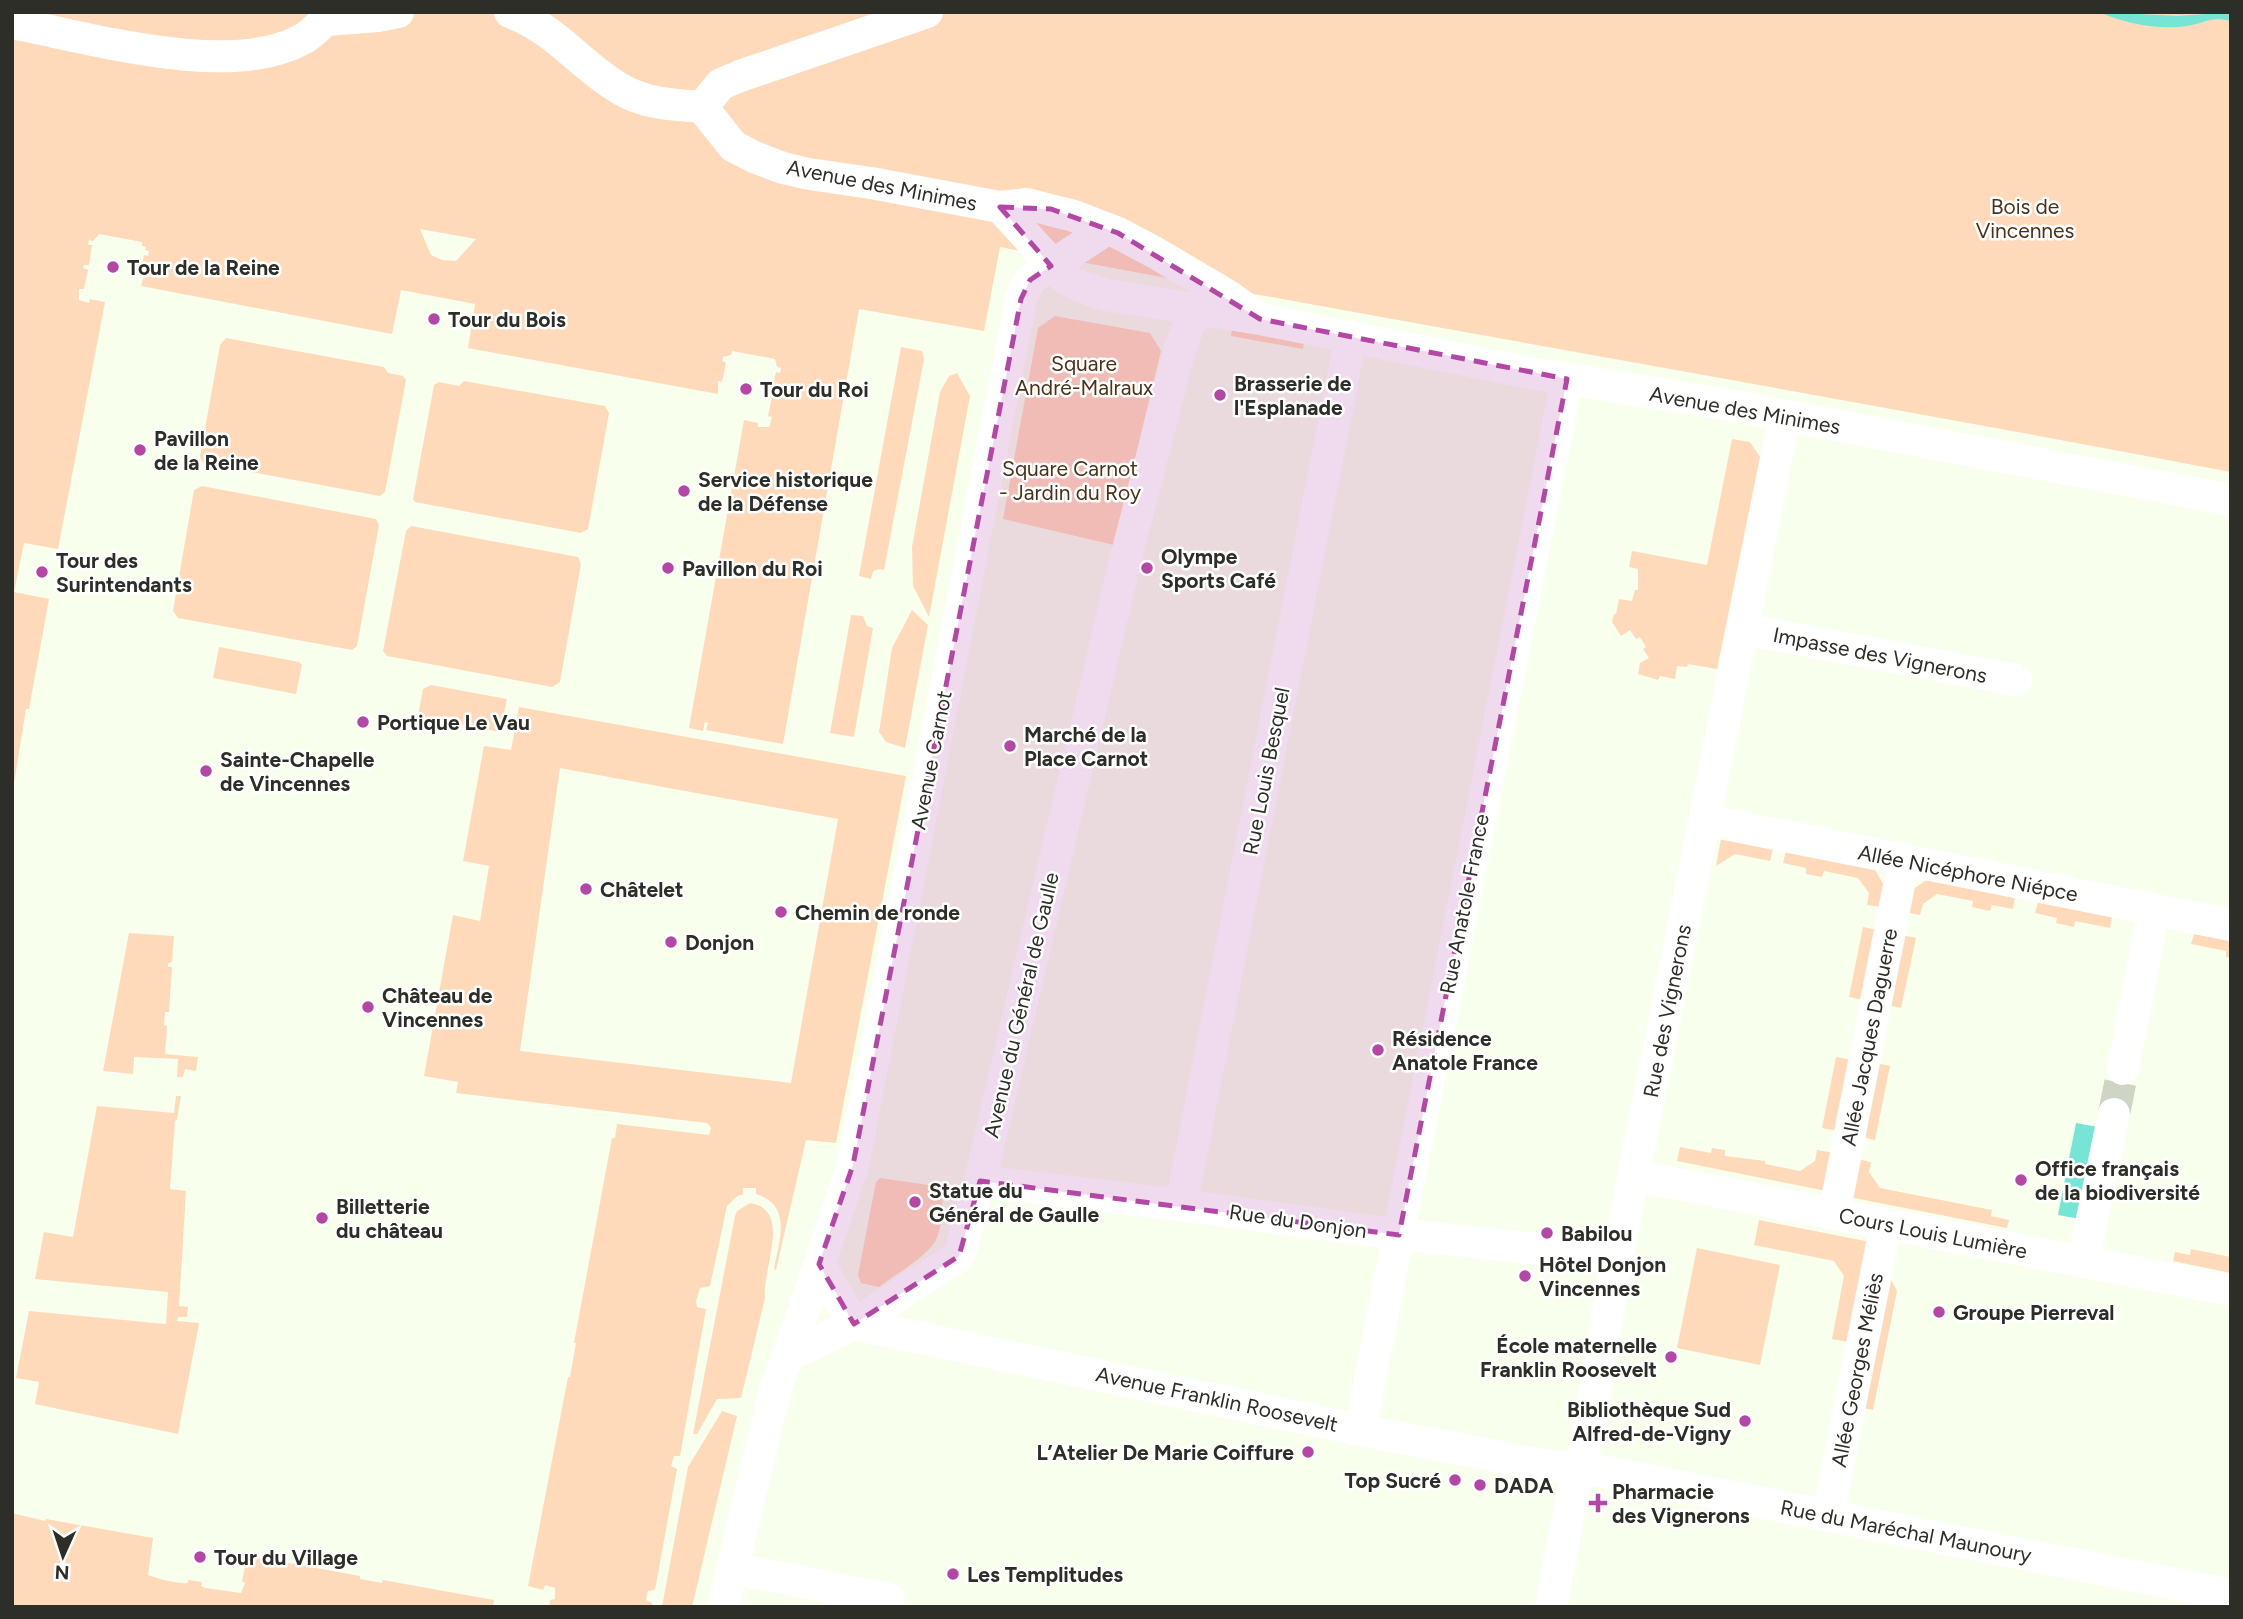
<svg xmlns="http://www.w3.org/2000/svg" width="2243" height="1619" font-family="Figtree,sans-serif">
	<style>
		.green { fill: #ffdaba; fill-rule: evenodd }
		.water { fill: #77e5d5 }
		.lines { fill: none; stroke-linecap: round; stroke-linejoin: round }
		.minor-tunnel { stroke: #cfd5c5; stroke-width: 32; stroke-dasharray: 32 16; stroke-linecap: butt }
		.minor { stroke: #fff; stroke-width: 32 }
		.marked { fill: #b447a6; fill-opacity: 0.2; stroke: #b447a6; stroke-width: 5; stroke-dasharray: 14 9; stroke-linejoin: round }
		.poi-dot { fill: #b447a6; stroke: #fff; stroke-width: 2.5 }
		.labels { text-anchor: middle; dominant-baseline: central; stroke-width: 5; stroke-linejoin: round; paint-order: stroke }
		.street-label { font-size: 21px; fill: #2c2e27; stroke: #fff }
		.park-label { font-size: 21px; fill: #4b3118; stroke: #fff }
		.poi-label { font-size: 21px; font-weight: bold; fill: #2c2e27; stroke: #fff; text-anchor: start }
	</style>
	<rect width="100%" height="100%" fill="#f8ffec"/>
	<path class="green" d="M12,12H2231V472C1821,394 1410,324 1000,247L984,331L859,309L783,744L706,730L708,723L705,722L703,731L689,728L744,420L758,423V427H769L772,417L768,416L772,397L776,398L777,393L772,391L776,372L780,373L781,368L777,367L775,359L732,351L731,355L723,357L722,361L726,363L722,382L718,381V394L468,348L475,304L401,290L392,334L141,286L144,275L140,274L144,255L148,256L149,251L145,250L146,247L142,246V242L99,234L93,241L89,240L88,245H92L89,265H84L83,268L88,270L84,289H79V300L89,303L90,299L105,302L58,549L24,543L14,592L49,599L29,709H26L12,796ZM420,229L476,239L456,261L442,260L431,255Z
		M1055,316L1150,333L1161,351L1114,545L1003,519L1038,328Z
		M1232,329L1304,342L1303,349L1231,336Z
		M226,338L384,367L388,373L403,376L406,380L385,492L380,496L203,463L200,457L220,345Z
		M901,347L922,351L924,359L884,570L879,569L873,571L871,579L859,576Z
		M957,373L970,396L929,617L913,586L912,547L940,392L949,376Z
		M464,381L605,406L609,413L588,529L581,533L415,502L413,499L434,385L439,382L459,386Z
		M1732,439L1750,442L1760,457L1717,669L1688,664L1687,667L1677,666L1675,679L1660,676L1658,680L1638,674L1640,663L1649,658L1643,649L1646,647L1640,637L1636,639L1630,630L1621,636L1612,622L1614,614H1616L1619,599L1632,601L1635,590H1638V569L1629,567L1632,551L1707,565Z
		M202,486L376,519L379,525L357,646L352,650L178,618L173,611L194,490Z
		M411,526L578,557L581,564L560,682L552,687L387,656L383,651L406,531Z
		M912,610L928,625L905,748L886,742L879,732L892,648Z
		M851,615L863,616L867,626L873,628L854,737L830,733Z
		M219,647L299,662L302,665L296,694L213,678Z
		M431,685L507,699L500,732L418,716L423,689Z
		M519,707L906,776L836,1143L806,1140L776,1270L774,1269C779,1240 793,1206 756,1194V1188H743V1194L736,1197L727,1206L710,1286L700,1288L696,1301L697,1307L706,1309L680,1456H674L671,1466L677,1469L655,1590L648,1591L646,1600L652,1603V1607H549L550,1600L555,1599V1588L545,1585L543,1590L528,1586L568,1377H570L576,1343H574L612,1138H615L617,1124L709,1135L711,1128L707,1123L456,1093L458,1082L424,1076L453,915L480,921L489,866L463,861L484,746L511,750ZM560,768L838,819L791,1083L520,1051Z
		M1721,839L1773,849L1770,861L1735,854L1716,866Z
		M1786,851L1874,868L1886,889L1882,907L1867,905L1869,893L1858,878L1824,871L1822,877L1806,874V868L1783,863Z
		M1928,879L2015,897L2013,909L1992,905L1990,911L1972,907L1973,901L1937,894L1923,904L1920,915L1905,912L1909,892Z
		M2038,902L2112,917L2110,928L2075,921L2074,927L2056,923L2057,918L2035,913Z
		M1863,927L1878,930L1864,1000L1849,997Z
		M129,933L174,936L172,962L168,963V967H172L169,1012H165L164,1025L167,1026L165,1054L198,1057L196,1071L185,1069L183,1077H177L178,1059L134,1057L133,1074L103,1071Z
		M2194,934L2231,941V958L2226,957V951L2191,944Z
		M1902,935L1916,938L1901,1008L1888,1005Z
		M1836,1057L1852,1060L1838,1131L1822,1128Z
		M1876,1063L1890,1066L1875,1140L1862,1137Z
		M176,1096H181L177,1120L175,1121L170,1189L186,1191L179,1306L188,1307L187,1317H178L177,1321L199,1323L178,1434L35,1404L39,1382L16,1378L29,1311L166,1324L168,1292L35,1279L44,1232L73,1237L97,1106L174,1113Z
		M1680,1147L1711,1153L1712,1148L1725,1150V1156L1765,1161V1164L1800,1171L1815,1161L1817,1150L1834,1153L1826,1191L1677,1161Z
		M1857,1159L1871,1162L1869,1172L1880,1188L1992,1210L1991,1216L2009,1220L2007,1228L1849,1197Z
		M880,1178L942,1187C943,1204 943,1233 932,1246C918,1262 896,1274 879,1287L861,1283L858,1275L876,1182Z
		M750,1203C793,1210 762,1268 765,1298L741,1398L717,1399L697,1434H693L735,1216L737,1211Z
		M1759,1220L1870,1242L1849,1342L1832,1339L1844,1276L1834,1261L1754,1245Z
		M1697,1248L1780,1265L1760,1365L1677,1348Z
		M2191,1249L2231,1257V1273L2173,1261L2175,1252L2190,1255Z
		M1889,1276L1897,1291L1873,1410L1863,1408Z
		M722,1411L737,1416L692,1607H662L688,1467Z
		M12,1513L45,1521L46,1519L153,1538L148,1575C159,1579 177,1584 188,1583V1580L202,1582L201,1586L205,1588L241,1593L245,1583L242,1581L247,1558L250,1556L360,1576V1579L382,1583L383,1580L494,1600L493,1607H12Z"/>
	<path class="water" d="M2099,12L2178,16L2231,12V21C2209,16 2206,23 2187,26C2158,30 2127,24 2099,12Z
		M2076,1123L2098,1127L2080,1219L2058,1215Z"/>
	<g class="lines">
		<path class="minor-tunnel" d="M2114,1114L2123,1069"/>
		<path class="minor" d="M510,12C559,31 580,66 622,90C647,104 674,105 702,107
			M326,20L378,16L398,12
			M12,23C91,38 228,79 301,40C310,36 318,26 326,20
			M702,107L733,146L754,157L783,168L809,174L871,183L1000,207L1027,204L1074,216L1118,233L1154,252L1227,295L1256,316
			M702,107L721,84L740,76L927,12
			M1000,207L1065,278L1081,287L1106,295L1260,319L1525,372L1735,406L2231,500
			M1743,629L2016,680
			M1705,820L2231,925
			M2123,1069L2154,910
			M1635,1176L2231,1290
			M980,1181L1181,1205L1372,1231L1617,1258
			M1181,1205L1351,336
			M1834,1214L1904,860
			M2083,1262L2114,1114
			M819,1264L854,1324
			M854,1324L1360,1430L1544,1465L1606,1472L2231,1595
			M788,1356L853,1165L1021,299L1030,280L1107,229
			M1360,1430L1567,379
			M1828,1516L1886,1224
			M732,1568L889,1599
			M723,1607L776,1387L788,1356L854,1324L959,1256L980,1181L1125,561L1181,345L1195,310
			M1551,1607L1571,1501L1587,1439L1617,1258L1785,415"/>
	</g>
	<path class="marked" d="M1000,207L1051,209L1118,233L1260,319L1567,379L1399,1235L980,1181L959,1256L854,1324L819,1264L853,1165L1021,299L1030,280L1051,266Z"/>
	<g class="poi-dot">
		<circle cx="113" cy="267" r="7"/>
		<circle cx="434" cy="319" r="7"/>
		<circle cx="746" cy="389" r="7"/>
		<circle cx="1220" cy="395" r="7"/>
		<circle cx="140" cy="450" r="7"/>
		<circle cx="684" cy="491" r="7"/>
		<circle cx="668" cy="568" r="7"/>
		<circle cx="1147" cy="568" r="7"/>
		<circle cx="42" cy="572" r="7"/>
		<circle cx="363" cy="722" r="7"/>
		<circle cx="1010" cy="746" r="7"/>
		<circle cx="206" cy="771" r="7"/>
		<circle cx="586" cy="889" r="7"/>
		<circle cx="781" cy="912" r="7"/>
		<circle cx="671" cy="942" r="7"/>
		<circle cx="368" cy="1007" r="7"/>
		<circle cx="1378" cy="1050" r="7"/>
		<circle cx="2021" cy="1180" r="7"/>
		<circle cx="915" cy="1202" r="7"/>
		<circle cx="322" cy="1218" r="7"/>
		<circle cx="1547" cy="1233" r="7"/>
		<circle cx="1525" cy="1276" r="7"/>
		<circle cx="1939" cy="1312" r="7"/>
		<circle cx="1671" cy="1357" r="7"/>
		<circle cx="1745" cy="1421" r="7"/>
		<circle cx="1308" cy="1452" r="7"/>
		<circle cx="1455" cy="1480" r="7"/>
		<circle cx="1480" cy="1485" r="7"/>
		<path d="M1594.5 1492.5h7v7h7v7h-7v7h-7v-7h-7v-7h7z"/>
		<circle cx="200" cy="1557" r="7"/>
		<circle cx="953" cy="1574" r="7"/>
	</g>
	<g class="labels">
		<g class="street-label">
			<text transform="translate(882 185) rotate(11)">Avenue des Minimes</text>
			<text transform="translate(1745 410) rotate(10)">Avenue des Minimes</text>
			<text transform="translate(1880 655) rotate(11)">Impasse des Vignerons</text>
			<text transform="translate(931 760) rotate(-79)">Avenue Carnot</text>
			<text transform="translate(1266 771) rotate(-79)">Rue Louis Besquel</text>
			<text transform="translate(1968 873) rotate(11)">Allée Nicéphore Niépce</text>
			<text transform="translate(1464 904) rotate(-79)">Rue Anatole France</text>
			<text transform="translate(1021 1005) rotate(-77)">Avenue du Général de Gaulle</text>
			<text transform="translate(1667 1011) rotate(-79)">Rue des Vignerons</text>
			<text transform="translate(1869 1037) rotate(-79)">Allée Jacques Daguerre</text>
			<text transform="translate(1298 1221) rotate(8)">Rue du Donjon</text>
			<text transform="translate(1933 1233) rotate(11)">Cours Louis Lumière</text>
			<text transform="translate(1857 1370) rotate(-79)">Allée Georges Méliès</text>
			<text transform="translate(1217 1399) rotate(12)">Avenue Franklin Roosevelt</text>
			<text transform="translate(1906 1531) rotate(11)">Rue du Maréchal Maunoury</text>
		</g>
		<g class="park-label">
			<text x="2025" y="206">Bois de<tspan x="2025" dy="24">Vincennes</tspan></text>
			<text x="1084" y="363">Square<tspan x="1084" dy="24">André-Malraux</tspan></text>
			<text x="1070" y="468">Square Carnot<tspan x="1070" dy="24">- Jardin du Roy</tspan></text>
		</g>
		<g class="poi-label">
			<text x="127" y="267">Tour de la Reine</text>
			<text x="448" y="319">Tour du Bois</text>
			<text x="1234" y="383">Brasserie de<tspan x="1234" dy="24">l'Esplanade</tspan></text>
			<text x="760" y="389">Tour du Roi</text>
			<text x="154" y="438">Pavillon<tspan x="154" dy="24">de la Reine</tspan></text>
			<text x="698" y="479">Service historique<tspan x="698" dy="24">de la Défense</tspan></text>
			<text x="1161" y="556">Olympe<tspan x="1161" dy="24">Sports Café</tspan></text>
			<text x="56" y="560">Tour des<tspan x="56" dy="24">Surintendants</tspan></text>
			<text x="682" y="568">Pavillon du Roi</text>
			<text x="377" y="722">Portique Le Vau</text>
			<text x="1024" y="734">Marché de la<tspan x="1024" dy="24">Place Carnot</tspan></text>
			<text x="220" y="759">Sainte-Chapelle<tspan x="220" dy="24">de Vincennes</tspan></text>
			<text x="600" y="889">Châtelet</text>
			<text x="795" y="912">Chemin de ronde</text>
			<text x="685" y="942">Donjon</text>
			<text x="382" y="995">Château de<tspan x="382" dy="24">Vincennes</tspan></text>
			<text x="1392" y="1038">Résidence<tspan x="1392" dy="24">Anatole France</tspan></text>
			<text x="2035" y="1168">Office français<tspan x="2035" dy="24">de la biodiversité</tspan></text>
			<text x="929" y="1190">Statue du<tspan x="929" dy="24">Général de Gaulle</tspan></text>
			<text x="336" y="1206">Billetterie<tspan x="336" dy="24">du château</tspan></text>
			<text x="1561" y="1233">Babilou</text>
			<text x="1539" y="1264">Hôtel Donjon<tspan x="1539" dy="24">Vincennes</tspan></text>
			<text x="1953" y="1312">Groupe Pierreval</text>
			<text x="1657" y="1345" text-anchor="end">École maternelle<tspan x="1657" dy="24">Franklin Roosevelt</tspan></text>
			<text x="1731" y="1409" text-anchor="end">Bibliothèque Sud<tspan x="1731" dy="24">Alfred-de-Vigny</tspan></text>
			<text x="1294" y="1452" text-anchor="end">L’Atelier De Marie Coiffure</text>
			<text x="1441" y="1480" text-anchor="end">Top Sucré</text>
			<text x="1494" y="1485">DADA</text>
			<text x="1612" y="1491">Pharmacie<tspan x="1612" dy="24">des Vignerons</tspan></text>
			<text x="214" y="1557">Tour du Village</text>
			<text x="967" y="1574">Les Templitudes</text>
		</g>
	</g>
	<rect width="2243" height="1619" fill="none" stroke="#2c2e27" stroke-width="28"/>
	<g transform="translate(63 1556) rotate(183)" stroke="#ffffff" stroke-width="5" paint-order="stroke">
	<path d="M0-5L12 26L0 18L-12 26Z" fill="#2c2e27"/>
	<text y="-10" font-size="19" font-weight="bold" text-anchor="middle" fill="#2c2e27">N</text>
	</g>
</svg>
